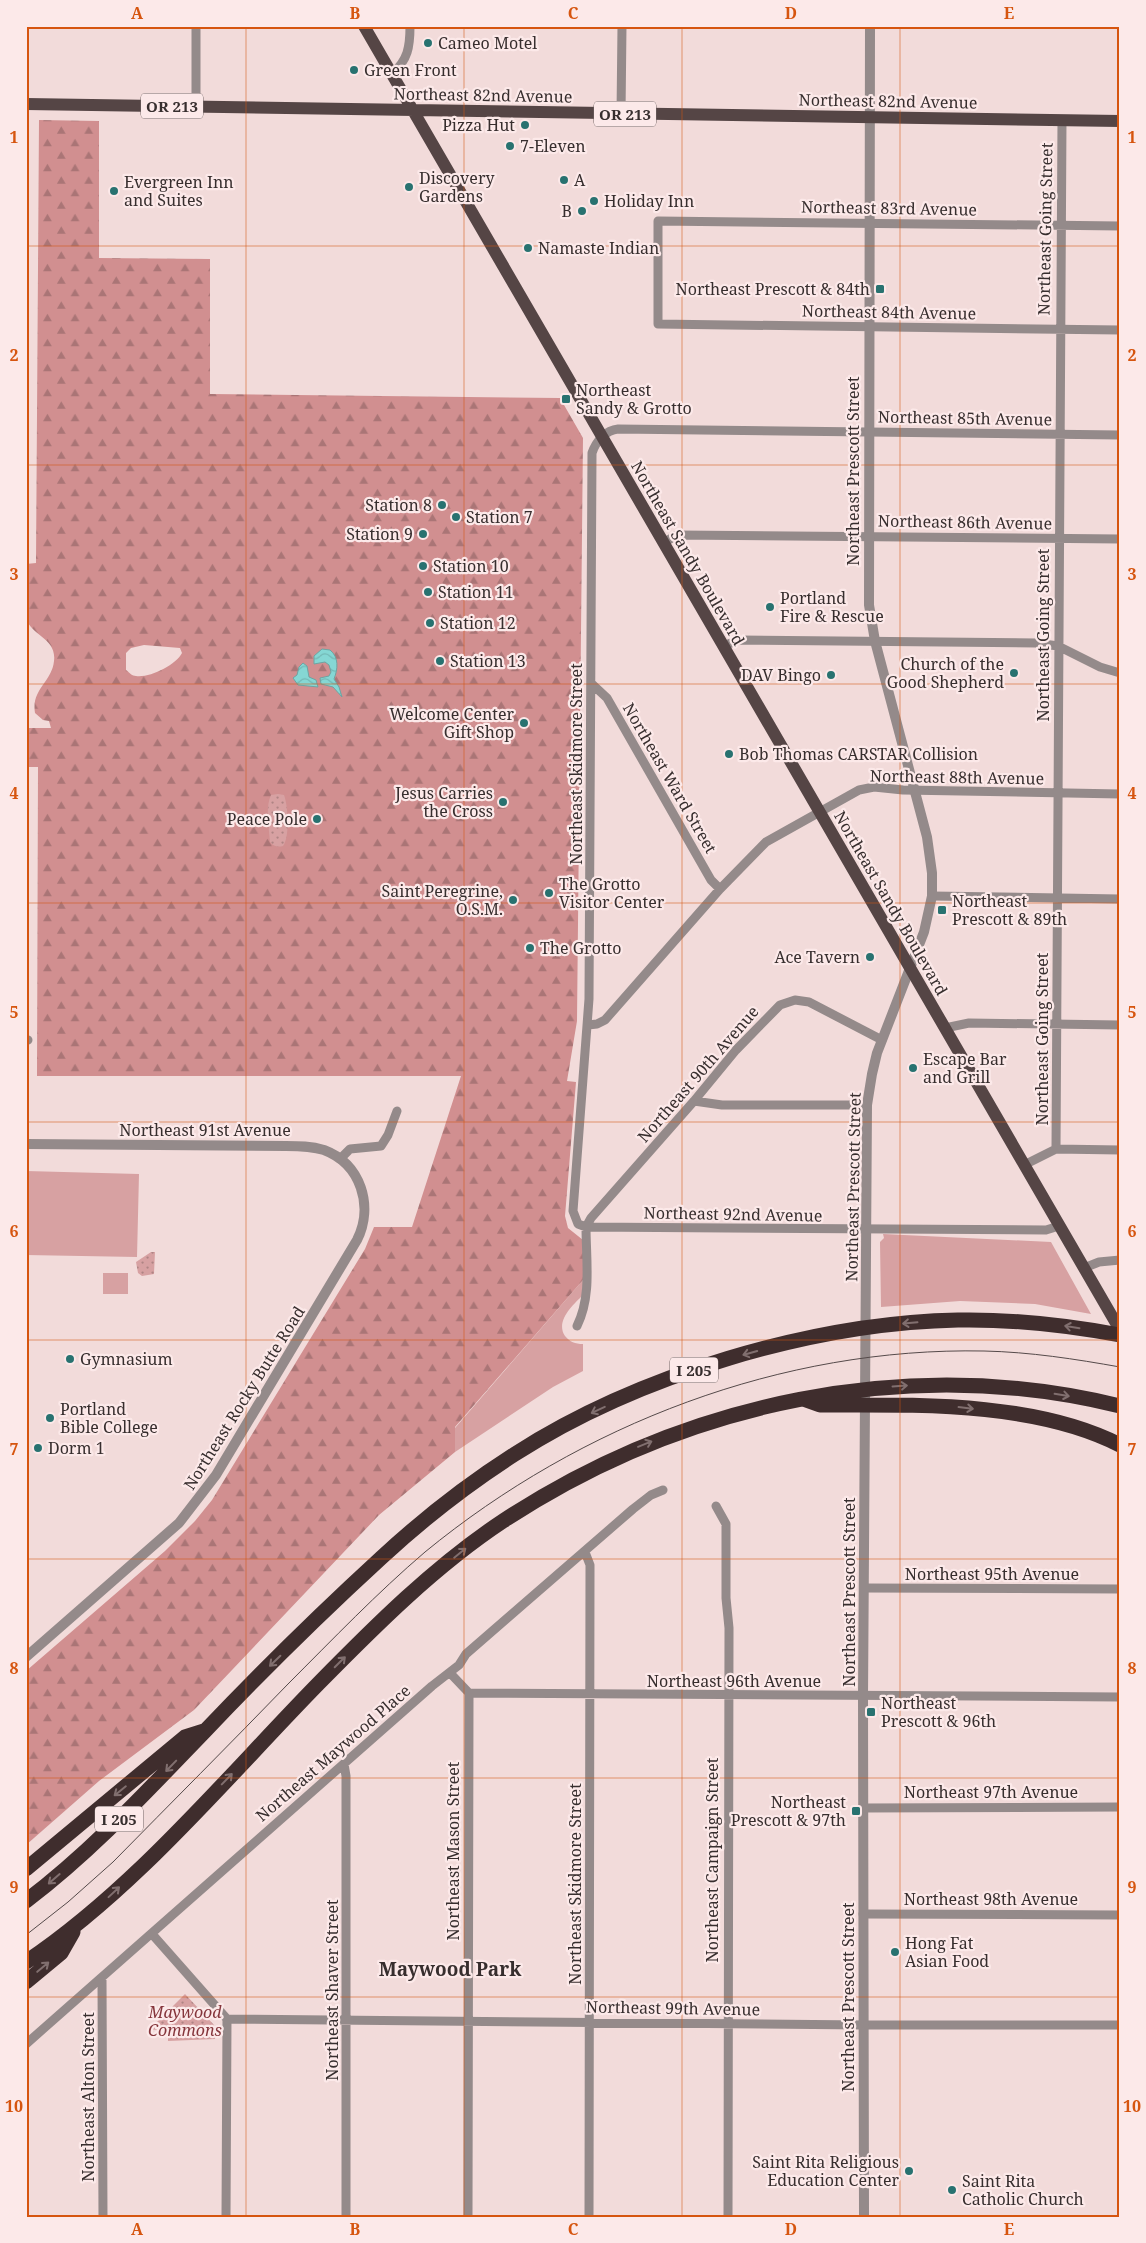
<svg xmlns="http://www.w3.org/2000/svg" width="1146" height="2243" font-family="'Noto Serif',serif">
	<style>
		.grass { fill: #d7a1a2 }
		.forest { fill: url(#forest-firs); fill-rule: evenodd }
		.park { fill: url(#park-dots) }
		.water { fill: url(#water-waves); stroke: #6ea4a2 }
		.lines { fill: none; stroke-linecap: round; stroke-linejoin: round }
		.minor { stroke: #948a8a; stroke-width: 9 }
		.tertiary { stroke: #948a8a; stroke-width: 10 }
		.primary { stroke: #554545; stroke-width: 12 }
		.motorway { stroke: #3f2d2d; stroke-width: 15 }
		.tram { stroke: #554a4a; stroke-width: 1 }
		.oneway { stroke: #816f6f }
		.grid { fill: none; stroke: #d6550f; stroke-width: 1; stroke-opacity: 0.55 }
		.poi-dot { fill: #287270; stroke: #fce9e9; stroke-width: 2 }
		.labels { text-anchor: middle; dominant-baseline: central; stroke-width: 4.5; stroke-linejoin: round; paint-order: stroke }
		.shield { fill: #fce9e9; stroke: #726666; stroke-width: 1 }
		.shield-label { font-size: 15px; font-weight: bold; fill: #372e2e }
		.poi-label { font-size: 16px; fill: #372e2e; stroke: #fce9e9; text-anchor: start }
		.street-label { font-size: 16px; fill: #372e2e; stroke: #fce9e9 }
		.park-label { font-size: 16px; font-style: italic; fill: #85353b; stroke: #fce9e9 }
		.quarter-label { font-size: 19px; font-weight: bold; fill: #372e2e; stroke: #fce9e9 }
		.neatline { fill: none; stroke: #d6550f; stroke-width: 2 }
		.grid-label { font-size: 16px; text-anchor: middle; font-weight: bold; fill: #d6550f }
	</style>
	<defs>
		<pattern id="forest-firs" width="22" height="20" patternUnits="userSpaceOnUse" patternTransform="scale(1.25)"><rect width="22" height="20" fill="#d18f90"/><path d="M5 1l3.5 6h-7zM16 11l3.5 6h-7z" fill="#aa7576"/></pattern>
		<pattern id="park-dots" width="8" height="8" patternUnits="userSpaceOnUse" patternTransform="scale(1.25)"><rect width="8" height="8" fill="#d7a1a2"/><path d="M2 2h.1M6 6h.1" fill="none" stroke="#af8484" stroke-width="1.8" stroke-linecap="round"/></pattern>
		<pattern id="water-waves" width="16" height="10" patternUnits="userSpaceOnUse" patternTransform="scale(1.25)"><rect width="16" height="10" fill="#85d7d4"/><path d="M0 5q4-4 8 0t8 0" fill="none" stroke="#73b9b6"/></pattern>
	</defs>
	<rect width="100%" height="100%" fill="#f2dbda"/>
	<path class="grass" d="M26,1171L139,1174L137,1257L26,1255Z
		M883,1234L1051,1242L1091,1314L1035,1304L960,1301L881,1307L880,1242L884,1238Z
		M103,1273H128V1294H103Z
		M583,1280V1295C573,1305 555,1321 565,1336C570,1342 575,1344 583,1344V1371L553,1387L455,1452V1428Z"/>
	<path class="forest" d="M39,120L99,121V258L210,259V394L560,398L583,438L577,1021L567,1081L576,1082L565,1216L568,1228L583,1240V1280L455,1427V1452L379,1515L194,1710L99,1781L26,1845V1671L165,1551L195,1521L212,1500L365,1249L374,1227H412L461,1076H37L38,767H26V728H51L49,721L43,720L35,713C31,689 52,682 54,661C57,638 31,636 26,618C23,606 26,577 26,564L36,563ZM144,645L180,648L182,653C176,665 150,678 136,676C132,676 130,673 126,670V653L131,648Z"/>
	<path class="park" d="M278,794L284,795C288,805 290,837 283,846C278,847 274,847 270,842C269,828 265,808 271,795Z
		M151,1252H155L154,1274L142,1276L138,1273L136,1262Z
		M185,1994L214,2025L215,2039L168,2041V2029L149,2030Z"/>
	<path class="water" d="M322,649L330,650C339,657 338,669 334,679L339,687L342,697L333,687L321,684L320,678L329,676L331,672L329,665L325,662L314,664V656Z
		M303,663L307,666L309,677L316,680L318,687L298,685L293,678L297,675L299,667Z"/>
	<g class="lines">
		<path class="minor" d="M196,26V106
			M392,74C408,60 410,47 410,26
			M621,114L622,26
			M1120,226L658,221V324L1120,330
			M663,543L677,535L1120,539
			M723,646L739,640L1036,643L1058,646L1100,667L1120,673
			M592,684L607,698L711,880L720,889
			M932,896L1120,899
			M588,1025L597,1024L605,1020L720,889L766,842L859,790L874,787L903,790L1120,794
			M945,1028L969,1023L1120,1025
			M26,1040H28
			M694,1101L722,1105H867
			M1056,1149L1062,120
			M340,1159L350,1149L381,1146L388,1135L397,1111
			M1024,1165L1056,1149L1120,1150
			M1059,1226L1046,1230L586,1227L578,1224L573,1211L589,999L592,453C596,441 606,430 618,429L1120,435
			M1084,1268L1099,1262L1120,1260
			M577,1326C592,1296 586,1260 586,1227L591,1218L694,1101L736,1050L780,1005L795,1000L809,1002L882,1040
			M716,1506L726,1524V1598L729,1628L728,2217
			M585,1552L590,1565L589,2217
			M864,1588L1120,1589
			M450,1673L469,1693L468,2217
			M469,1693L1120,1697
			M344,1764L346,1776V2217
			M863,1808L1120,1807
			M863,1914L1120,1915
			M152,1934L227,2019L226,2217
			M102,1978L103,2217
			M227,2019L864,2025H1120
			M26,2044L432,1686L459,1665L466,1654L633,1509L651,1495L663,1490"/>
		<path class="tertiary" d="M26,1144L286,1146C299,1146 311,1146 324,1150C361,1164 374,1206 357,1240L216,1475L179,1523L26,1657
			M864,2217L863,1697L867,1105L872,1074L877,1053L924,932L932,896V873L927,837L875,641L869,605L870,26"/>
		<path class="primary" d="M364,26L1120,1330
			M26,104L1120,121"/>
		<path class="motorway" d="M806,1400L820,1405C915,1405 1034,1401 1120,1445
			M26,1869L185,1737L204,1731
			M26,1901C92,1851 148,1790 205,1731C262,1671 321,1613 381,1558C422,1520 468,1484 515,1454C638,1375 812,1323 958,1320C1013,1319 1066,1325 1120,1335
			M26,1962C136,1888 226,1778 318,1684C375,1626 435,1566 503,1521C684,1402 908,1354 1120,1406
			M26,1982L61,1953L73,1932"/>
		<path class="tram" d="M26,1935L68,1902L113,1862C171,1803 230,1744 288,1684C333,1639 377,1593 425,1552C581,1424 782,1347 984,1351C1030,1352 1075,1359 1120,1367"/>
	</g>
	<defs><path id="oneway-shaft" d="M-6 0H5M1.5-3L5.5 0L1.5 3" fill="none" stroke-width="1.6" stroke-linecap="round" stroke-linejoin="round" transform="scale(1.25)"/></defs>
	<g class="oneway">
		<use href="#oneway-shaft" transform="translate(910 1323) rotate(175)"/>
		<use href="#oneway-shaft" transform="translate(1072 1327) rotate(-171)"/>
		<use href="#oneway-shaft" transform="translate(750 1353) rotate(164)"/>
		<use href="#oneway-shaft" transform="translate(900 1386) rotate(-4)"/>
		<use href="#oneway-shaft" transform="translate(1062 1395) rotate(9)"/>
		<use href="#oneway-shaft" transform="translate(966 1408) rotate(7)"/>
		<use href="#oneway-shaft" transform="translate(598 1410) rotate(155)"/>
		<use href="#oneway-shaft" transform="translate(645 1444) rotate(-22)"/>
		<use href="#oneway-shaft" transform="translate(460 1553) rotate(-39)"/>
		<use href="#oneway-shaft" transform="translate(275 1661) rotate(136)"/>
		<use href="#oneway-shaft" transform="translate(340 1662) rotate(-45)"/>
		<use href="#oneway-shaft" transform="translate(171 1766) rotate(134)"/>
		<use href="#oneway-shaft" transform="translate(227 1779) rotate(-46)"/>
		<use href="#oneway-shaft" transform="translate(120 1791) rotate(141)"/>
		<use href="#oneway-shaft" transform="translate(54 1879) rotate(139)"/>
		<use href="#oneway-shaft" transform="translate(114 1892) rotate(-43)"/>
		<use href="#oneway-shaft" transform="translate(43 1967) rotate(-40)"/>
	</g>
	<path class="grid" d="M246,26V2217M464,26V2217M682,26V2217M900,26V2217M26,246H1120M26,465H1120M26,684H1120M26,903H1120M26,1122H1120M26,1340H1120M26,1559H1120M26,1778H1120M26,1997H1120"/>
	<g class="poi-dot">
		<circle cx="428" cy="43" r="5"/>
		<circle cx="354" cy="70" r="5"/>
		<circle cx="525" cy="125" r="5"/>
		<circle cx="510" cy="146" r="5"/>
		<circle cx="564" cy="180" r="5"/>
		<circle cx="409" cy="187" r="5"/>
		<circle cx="114" cy="191" r="5"/>
		<circle cx="594" cy="201" r="5"/>
		<circle cx="582" cy="211" r="5"/>
		<circle cx="528" cy="248" r="5"/>
		<rect x="875" y="284" width="10" height="10" rx="2.5"/>
		<rect x="561" y="394" width="10" height="10" rx="2.5"/>
		<circle cx="442" cy="505" r="5"/>
		<circle cx="456" cy="517" r="5"/>
		<circle cx="423" cy="534" r="5"/>
		<circle cx="423" cy="566" r="5"/>
		<circle cx="428" cy="592" r="5"/>
		<circle cx="770" cy="607" r="5"/>
		<circle cx="430" cy="623" r="5"/>
		<circle cx="440" cy="661" r="5"/>
		<circle cx="1014" cy="673" r="5"/>
		<circle cx="831" cy="675" r="5"/>
		<circle cx="524" cy="723" r="5"/>
		<circle cx="729" cy="754" r="5"/>
		<circle cx="503" cy="802" r="5"/>
		<circle cx="317" cy="819" r="5"/>
		<circle cx="549" cy="893" r="5"/>
		<circle cx="513" cy="900" r="5"/>
		<rect x="937" y="905" width="10" height="10" rx="2.5"/>
		<circle cx="530" cy="948" r="5"/>
		<circle cx="870" cy="957" r="5"/>
		<circle cx="913" cy="1068" r="5"/>
		<circle cx="70" cy="1359" r="5"/>
		<circle cx="50" cy="1418" r="5"/>
		<circle cx="38" cy="1448" r="5"/>
		<rect x="866" y="1707" width="10" height="10" rx="2.5"/>
		<rect x="851" y="1806" width="10" height="10" rx="2.5"/>
		<circle cx="895" cy="1952" r="5"/>
		<circle cx="909" cy="2171" r="5"/>
		<circle cx="952" cy="2190" r="5"/>
	</g>
	<g class="labels">
		<g class="shield">
			<rect x="141" y="93.5" width="62" height="25" rx="4"/>
			<rect x="594" y="101.5" width="62" height="25" rx="4"/>
			<rect x="670" y="1357.5" width="48" height="25" rx="4"/>
			<rect x="95" y="1806.5" width="48" height="25" rx="4"/>
		</g>
		<g class="shield-label">
			<text x="172" y="106">OR 213</text>
			<text x="625" y="114">OR 213</text>
			<text x="694" y="1370">I 205</text>
			<text x="119" y="1819">I 205</text>
		</g>
		<g class="poi-label">
			<text x="438" y="43">Cameo Motel</text>
			<text x="364" y="70">Green Front</text>
			<text x="515" y="125" text-anchor="end">Pizza Hut</text>
			<text x="520" y="146">7-Eleven</text>
			<text x="419" y="178">Discovery<tspan x="419" dy="18">Gardens</tspan></text>
			<text x="574" y="180">A</text>
			<text x="124" y="182">Evergreen Inn<tspan x="124" dy="18">and Suites</tspan></text>
			<text x="604" y="201">Holiday Inn</text>
			<text x="572" y="211" text-anchor="end">B</text>
			<text x="538" y="248">Namaste Indian</text>
			<text x="870" y="289" text-anchor="end">Northeast Prescott &amp; 84th</text>
			<text x="576" y="390">Northeast<tspan x="576" dy="18">Sandy &amp; Grotto</tspan></text>
			<text x="432" y="505" text-anchor="end">Station 8</text>
			<text x="466" y="517">Station 7</text>
			<text x="413" y="534" text-anchor="end">Station 9</text>
			<text x="433" y="566">Station 10</text>
			<text x="438" y="592">Station 11</text>
			<text x="780" y="598">Portland<tspan x="780" dy="18">Fire &amp; Rescue</tspan></text>
			<text x="440" y="623">Station 12</text>
			<text x="450" y="661">Station 13</text>
			<text x="1004" y="664" text-anchor="end">Church of the<tspan x="1004" dy="18">Good Shepherd</tspan></text>
			<text x="821" y="675" text-anchor="end">DAV Bingo</text>
			<text x="514" y="714" text-anchor="end">Welcome Center<tspan x="514" dy="18">Gift Shop</tspan></text>
			<text x="739" y="754">Bob Thomas CARSTAR Collision</text>
			<text x="493" y="793" text-anchor="end">Jesus Carries<tspan x="493" dy="18">the Cross</tspan></text>
			<text x="307" y="819" text-anchor="end">Peace Pole</text>
			<text x="559" y="884">The Grotto<tspan x="559" dy="18">Visitor Center</tspan></text>
			<text x="503" y="891" text-anchor="end">Saint Peregrine,<tspan x="503" dy="18">O.S.M.</tspan></text>
			<text x="952" y="901">Northeast<tspan x="952" dy="18">Prescott &amp; 89th</tspan></text>
			<text x="540" y="948">The Grotto</text>
			<text x="860" y="957" text-anchor="end">Ace Tavern</text>
			<text x="923" y="1059">Escape Bar<tspan x="923" dy="18">and Grill</tspan></text>
			<text x="80" y="1359">Gymnasium</text>
			<text x="60" y="1409">Portland<tspan x="60" dy="18">Bible College</tspan></text>
			<text x="48" y="1448">Dorm 1</text>
			<text x="881" y="1703">Northeast<tspan x="881" dy="18">Prescott &amp; 96th</tspan></text>
			<text x="846" y="1802" text-anchor="end">Northeast<tspan x="846" dy="18">Prescott &amp; 97th</tspan></text>
			<text x="905" y="1943">Hong Fat<tspan x="905" dy="18">Asian Food</tspan></text>
			<text x="899" y="2162" text-anchor="end">Saint Rita Religious<tspan x="899" dy="18">Education Center</tspan></text>
			<text x="962" y="2181">Saint Rita<tspan x="962" dy="18">Catholic Church</tspan></text>
		</g>
		<g class="street-label">
			<text transform="translate(483 95) rotate(1)">Northeast 82nd Avenue</text>
			<text transform="translate(888 101) rotate(1)">Northeast 82nd Avenue</text>
			<text transform="translate(889 208) rotate(1)">Northeast 83rd Avenue</text>
			<text transform="translate(1045 229) rotate(-89)">Northeast Going Street</text>
			<text transform="translate(889 312) rotate(1)">Northeast 84th Avenue</text>
			<text transform="translate(965 418) rotate(1)">Northeast 85th Avenue</text>
			<text transform="translate(853 471) rotate(-90)">Northeast Prescott Street</text>
			<text transform="translate(965 522) rotate(1)">Northeast 86th Avenue</text>
			<text transform="translate(688 553) rotate(60)">Northeast Sandy Boulevard</text>
			<text transform="translate(1043 635) rotate(-90)">Northeast Going Street</text>
			<text transform="translate(576 764) rotate(-90)">Northeast Skidmore Street</text>
			<text transform="translate(957 777) rotate(1)">Northeast 88th Avenue</text>
			<text transform="translate(670 778) rotate(60)">Northeast Ward Street</text>
			<text transform="translate(891 903) rotate(60)">Northeast Sandy Boulevard</text>
			<text transform="translate(1042 1039) rotate(-90)">Northeast Going Street</text>
			<text transform="translate(698 1074) rotate(-49)">Northeast 90th Avenue</text>
			<text x="205" y="1130">Northeast 91st Avenue</text>
			<text transform="translate(853 1187) rotate(-89)">Northeast Prescott Street</text>
			<text transform="translate(733 1214) rotate(1)">Northeast 92nd Avenue</text>
			<text transform="translate(244 1398) rotate(-58)">Northeast Rocky Butte Road</text>
			<text x="992" y="1574">Northeast 95th Avenue</text>
			<text transform="translate(849 1592) rotate(-90)">Northeast Prescott Street</text>
			<text x="734" y="1681">Northeast 96th Avenue</text>
			<text transform="translate(333 1753) rotate(-41)">Northeast Maywood Place</text>
			<text x="991" y="1792">Northeast 97th Avenue</text>
			<text transform="translate(453 1851) rotate(-90)">Northeast Mason Street</text>
			<text transform="translate(712 1860) rotate(-90)">Northeast Campaign Street</text>
			<text transform="translate(575 1884) rotate(-90)">Northeast Skidmore Street</text>
			<text x="991" y="1899">Northeast 98th Avenue</text>
			<text transform="translate(332 1990) rotate(-90)">Northeast Shaver Street</text>
			<text transform="translate(848 1997) rotate(-90)">Northeast Prescott Street</text>
			<text transform="translate(673 2008) rotate(1)">Northeast 99th Avenue</text>
			<text transform="translate(88 2097) rotate(-90)">Northeast Alton Street</text>
		</g>
		<g class="park-label">
			<text x="185" y="2012">Maywood<tspan x="185" dy="18">Commons</tspan></text>
		</g>
		<g class="quarter-label">
			<text x="450" y="1969">Maywood Park</text>
		</g>
	</g>
	<rect width="1146" height="2243" fill="none" stroke="#fce9e9" stroke-width="55"/>
	<rect x="28" y="28" width="1090" height="2188" class="neatline"/>
	<g class="grid-label">
		<text x="137" y="19">A</text>
		<text x="355" y="19">B</text>
		<text x="573" y="19">C</text>
		<text x="791" y="19">D</text>
		<text x="1009" y="19">E</text>
		<text x="14" y="143">1</text>
		<text x="1132" y="143">1</text>
		<text x="14" y="361">2</text>
		<text x="1132" y="361">2</text>
		<text x="14" y="580">3</text>
		<text x="1132" y="580">3</text>
		<text x="14" y="799">4</text>
		<text x="1132" y="799">4</text>
		<text x="14" y="1018">5</text>
		<text x="1132" y="1018">5</text>
		<text x="14" y="1237">6</text>
		<text x="1132" y="1237">6</text>
		<text x="14" y="1455">7</text>
		<text x="1132" y="1455">7</text>
		<text x="14" y="1674">8</text>
		<text x="1132" y="1674">8</text>
		<text x="14" y="1893">9</text>
		<text x="1132" y="1893">9</text>
		<text x="14" y="2112">10</text>
		<text x="1132" y="2112">10</text>
		<text x="137" y="2235">A</text>
		<text x="355" y="2235">B</text>
		<text x="573" y="2235">C</text>
		<text x="791" y="2235">D</text>
		<text x="1009" y="2235">E</text>
	</g>
</svg>
